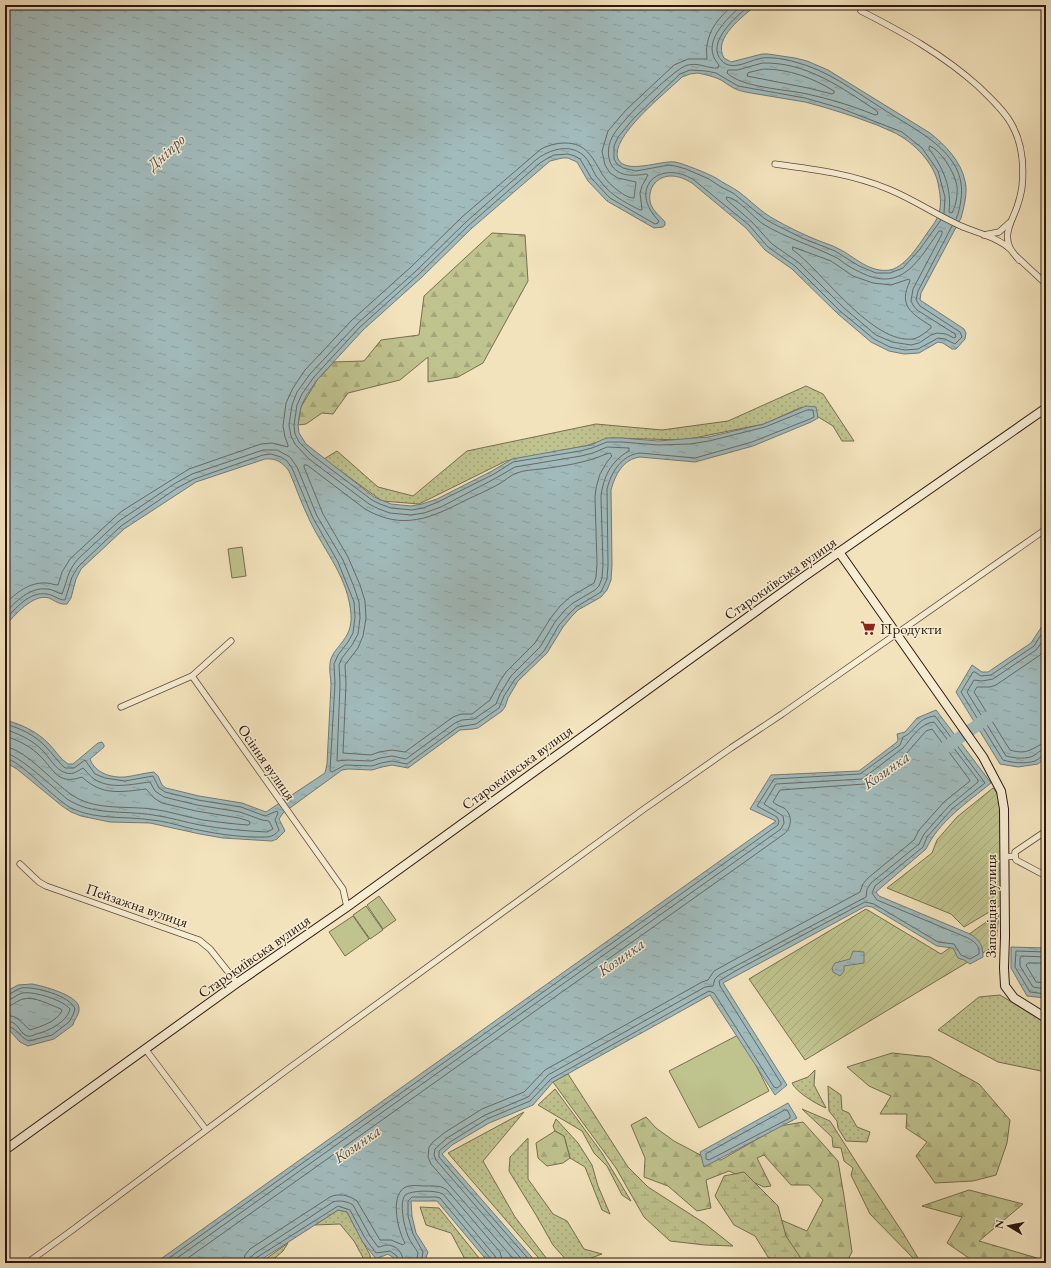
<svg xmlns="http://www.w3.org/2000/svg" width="1051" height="1268" viewBox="0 0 1051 1268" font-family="'EB Garamond',serif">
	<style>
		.grass { fill: url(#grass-dots); stroke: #766e4f }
		.forest { fill: url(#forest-firs); stroke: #766e4f }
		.wetland { fill: url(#wetland-marsh); stroke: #766e4f }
		.garden { fill: url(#garden-furrows); stroke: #766e4f }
		.pitch { fill: #bfc38e; stroke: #766e4f }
		.water { fill: url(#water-ripples); stroke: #727a77; fill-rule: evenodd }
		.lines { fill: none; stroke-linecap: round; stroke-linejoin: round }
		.shore { stroke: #666a66; stroke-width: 1 }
		.river { stroke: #a1bbbc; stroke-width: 12 }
		.street-casing { stroke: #5e4b3b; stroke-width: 7 }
		.secondary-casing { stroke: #2c1810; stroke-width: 10 }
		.street { stroke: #f7edd3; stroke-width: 5.5 }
		.secondary { stroke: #f7edd3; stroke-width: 8 }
		.labels { text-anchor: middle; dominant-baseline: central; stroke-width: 3; stroke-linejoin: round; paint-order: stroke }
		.street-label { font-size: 15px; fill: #2c1810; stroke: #f7edd3 }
		.poi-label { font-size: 15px; fill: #2c1810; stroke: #f7edd3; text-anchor: start }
		.water-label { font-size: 16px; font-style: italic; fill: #55514c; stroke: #f7edd3 }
	</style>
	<defs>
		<pattern id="grass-dots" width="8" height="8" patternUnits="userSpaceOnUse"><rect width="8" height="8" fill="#bfc38e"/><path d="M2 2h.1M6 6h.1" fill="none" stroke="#a4a779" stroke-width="1.8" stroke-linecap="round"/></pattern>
		<pattern id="forest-firs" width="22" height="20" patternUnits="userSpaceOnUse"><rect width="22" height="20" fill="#bfc38e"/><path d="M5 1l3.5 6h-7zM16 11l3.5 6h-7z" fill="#a4a779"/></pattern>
		<pattern id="wetland-marsh" width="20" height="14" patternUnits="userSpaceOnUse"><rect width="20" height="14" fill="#bfc38e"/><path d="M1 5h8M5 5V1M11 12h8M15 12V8" fill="none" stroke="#a4a779"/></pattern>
		<pattern id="garden-furrows" width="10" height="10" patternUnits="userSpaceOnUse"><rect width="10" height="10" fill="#bfc38e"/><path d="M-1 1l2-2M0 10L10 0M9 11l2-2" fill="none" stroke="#a4a779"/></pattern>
		<pattern id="water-ripples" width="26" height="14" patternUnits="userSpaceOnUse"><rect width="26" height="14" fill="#a1bbbc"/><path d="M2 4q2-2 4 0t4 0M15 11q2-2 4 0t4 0" fill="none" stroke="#8ba0a1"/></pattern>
	</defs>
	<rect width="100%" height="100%" fill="#f3e3bc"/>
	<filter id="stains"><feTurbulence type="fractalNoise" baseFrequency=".005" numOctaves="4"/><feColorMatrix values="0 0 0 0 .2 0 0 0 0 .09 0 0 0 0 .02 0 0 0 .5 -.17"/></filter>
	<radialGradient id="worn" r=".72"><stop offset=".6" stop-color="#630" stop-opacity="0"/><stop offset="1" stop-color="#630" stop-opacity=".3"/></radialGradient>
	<g class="grass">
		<path d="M806,386L823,394L854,441H842L833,426L802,407L764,424L684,440L611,438L585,446L506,461L419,504L382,501L324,459L337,451L378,487L413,496L467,451L596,424L662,430L728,421Z"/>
		<path d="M1000,995L1046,1022V1072L998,1062L938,1030L979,997Z"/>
		<path d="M815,1070L814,1085L826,1108C816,1104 796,1092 792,1083L808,1077Z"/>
		<path d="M828,1086L841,1095L842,1110L849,1113L857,1127L870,1132L867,1142L846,1141L838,1128L837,1121L829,1111Z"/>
		<path d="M555,1089L602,1153L631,1201L622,1195L607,1166L594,1153L582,1131L538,1105Z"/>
		<path d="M524,1112L483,1161L515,1217L550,1263H543L448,1153Z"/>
		<path d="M556,1119L578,1143L592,1165L598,1186L610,1214L602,1210L585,1167L570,1158L564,1136L555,1131L553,1126Z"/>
		<path d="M528,1138V1179L553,1214L567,1221L584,1249L602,1254L578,1263H569L553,1245L536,1215L509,1171L510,1157Z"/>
		<path d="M420,1207L439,1208L483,1263H467L451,1233L426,1225Z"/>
		<path d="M338,1210L347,1212L370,1255L371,1263H366L354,1241L340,1224L315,1225Z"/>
		<path d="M288,1243L283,1251L269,1263H260Z"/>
	</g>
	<g class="forest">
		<path d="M492,233L525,235L528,281L483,363L458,377L428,382V357L400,380L348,393L333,414L322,413L306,424L298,425L301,407L317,380L334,362L364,361L381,340L419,335L424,296Z"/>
		<path d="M892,1053L930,1057L979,1084L1010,1120L1007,1143L996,1175L973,1181L935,1183L916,1156L927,1142L906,1128L907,1114H880L891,1096L869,1086L847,1067Z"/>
		<path d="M646,1117L656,1128L674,1141L706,1158L721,1160L780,1126L803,1122L838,1161L844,1196L852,1252L846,1263H804L787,1248L772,1216L807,1231L823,1200L809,1185H791L764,1155L757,1158L771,1186L764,1187L729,1171L706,1180L711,1208L697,1211L668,1186L644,1177L645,1158L631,1125Z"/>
		<path d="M555,1131L564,1136L570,1158L563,1163L547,1166L538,1158L536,1143Z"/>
		<path d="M969,1190L1023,1204L979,1241L1037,1258L1042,1263H976L947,1243L962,1217L922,1206Z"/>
	</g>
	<g class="wetland">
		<path d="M568,1074L628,1167L648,1187L704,1223L733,1246L705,1245L670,1241L644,1217L616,1168L553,1082Z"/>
		<path d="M802,1109L830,1121L860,1168L903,1233L921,1263H918L870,1214L851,1175L853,1168L844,1161L841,1148L833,1147L832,1137Z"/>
		<path d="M744,1172L778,1206L786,1236L804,1263H781L768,1257L755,1236L734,1225L715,1196L724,1176Z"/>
	</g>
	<g class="garden">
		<path d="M993,788L999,796L1002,863L1001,905L964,927L951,914L887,888L932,853L937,840L957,817Z"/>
		<path d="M866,909L941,954L999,913L996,945L805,1060L749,979Z"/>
	</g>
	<g class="pitch">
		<path d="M242,547L246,576L232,578L228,549Z"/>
		<path d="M379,896L396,920L383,929L367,905Z"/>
		<path d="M366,906L383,930L370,939L353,915Z"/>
		<path d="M353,916L369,939L345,956L329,932Z"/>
		<path d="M740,1034L769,1091L699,1128L669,1071Z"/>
	</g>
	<g class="water">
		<path d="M5,5H756C744,16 712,38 724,58L731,62L762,54H768L795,58L807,61L828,70L930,133C945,145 961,161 965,181C968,192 964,207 961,218L921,293L920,300L964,329L966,333L965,339L956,349H952L943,343L938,342L919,353L904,354L889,351L871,342L838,314L792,269L765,250L746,228L692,183C685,179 679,176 671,176C656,176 646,190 651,205C654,212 660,216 665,222V225L663,227L654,228L607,201L588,181L577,162L568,158H562L550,161L472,228L422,277L363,330L317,380L306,396L301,407L299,417L298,425L299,433L306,444L374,497L391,504L411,506L422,504L437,499L492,471L512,459L579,447L591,445L606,438H622L658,441L708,437L764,424L806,406L816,407L818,418L811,422L753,446L695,462L640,457C623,459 615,475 611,490L612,565L611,580L607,590L601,597L578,610L572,616L563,627L547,653L518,681L508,698L505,707L502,711L478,728L473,729L460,730L408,768L392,765L382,767L372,770L348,769L342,770L283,813L279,819L285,831L277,839L272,841L223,838L200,834L150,823L110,822L81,816L71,812L62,806L17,769L5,762V720C21,724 38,732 49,744C55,750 60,759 68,764H73L98,743L102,742L104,745V747L90,759C95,773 111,778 125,777C134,776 144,773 154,772L158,776L162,785L166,788L199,796L242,803L266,812L325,773L327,764C328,738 330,711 331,685C331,678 329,671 330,664C331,647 353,641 351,615C349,579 325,552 310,521C302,505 296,487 289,471C282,462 276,458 265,459L196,482L124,529L81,569L76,579L71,598L67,604C60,605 55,601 49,598C33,593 14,616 5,626ZM698,73C706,75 713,76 721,80C726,83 732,88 738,90C744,92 751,93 757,94C773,97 789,99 805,102C829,108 853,116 877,125C885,129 895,132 902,137C918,147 934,165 938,183C941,199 943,211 933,225C922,239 908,266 890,270C869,273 855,257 839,249C832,245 824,243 817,240C802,234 788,227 774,219C761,212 751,201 739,192C732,187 723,183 716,178C709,174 682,163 675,162C661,160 626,175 618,159C609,137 668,91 682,77L690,74Z"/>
		<path d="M1046,620V757L1038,764L1018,767L1000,764L956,692L972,665L982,672H988L1031,643Z"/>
		<path d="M936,710L991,783C968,802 939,821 926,849L876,892L879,896L970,934C980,940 983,945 983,957L970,964L964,960L958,958L953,948L937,946L872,907L866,906L723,983L787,1085L775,1095L710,995L553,1082L533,1105L489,1123L452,1145L442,1154L537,1263H489L437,1201H411L412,1216L416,1233L428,1252L424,1263H394V1258L388,1254L376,1259L362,1241L347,1212L338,1210L256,1263H155L776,821L750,809L771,775L859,771L897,742L898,740L897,734L905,732L917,718Z"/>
		<path d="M1011,947L1046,948V998L1027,996L1011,968Z"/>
		<path d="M853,951L864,952V963L844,966V971L840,976L833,972L832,968L835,963L850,959Z"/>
		<path d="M32,984C43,986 77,995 79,1007C80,1015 74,1019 73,1025L54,1039L28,1046L20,1042L9,1030L5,1033V992L18,985Z"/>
		<path d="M788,1103L797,1118L704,1167L700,1152Z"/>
	</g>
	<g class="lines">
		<g class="shore">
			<path d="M750,5C738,15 704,43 722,61C732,72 750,60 762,58C772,57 785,59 795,62C827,70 853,90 880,107C912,129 968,151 961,199C960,206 959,213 956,219"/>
			<path d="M763,63C807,62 842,88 877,111L878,114L875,115C853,106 830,99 807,94C785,89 743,88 727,73L728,70H737Z"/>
			<path d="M764,69C789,69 813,78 834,91V93L832,94L808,88L747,76L748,73Z"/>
			<path d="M930,146C942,152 952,169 956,182C959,190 956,206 952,213L949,212C952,188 943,167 929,149Z"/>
			<path d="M727,197C738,198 753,217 763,224C786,238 811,245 835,257C840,259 843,263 847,265C853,269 858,271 864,274C903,292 920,258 939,231H942V234L913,289L911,301L913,305L917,310L955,334L956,337L954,338L946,334L937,333L931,335L919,343L911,345L892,342L876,335L844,308L798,262L772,244L752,222L727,200Z"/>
			<path d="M941,220L920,249L903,268L890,273H876L859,266L835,251L802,238L774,224L765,219L733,193L721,187L709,179L686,169L675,166L669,165L636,171L623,168L617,164L614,159V146L618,137L634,118L680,74L690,70L706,71L716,73L738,86L805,98L840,108L902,132L922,148L938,171L945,197L944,213"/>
			<path d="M793,247L831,261L853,276L873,283L891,285L909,279L910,281C898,306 911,313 931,326V328C926,332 919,338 913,339C872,344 823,272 793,250Z"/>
			<path d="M606,454L610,453L612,456L607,462L600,474L596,488L595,497L597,564L596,577L594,583L570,597L560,606L550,619L535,643L506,672L500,681L490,700L472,714H461L453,717L405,752L392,750L379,752L371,755L343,753L346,684L345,665L358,648L363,636L366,618L365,601L360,585L348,557L323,514L304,467V465H307L365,509C403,531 431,518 466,500C477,495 488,490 499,484C505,481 510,475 517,473C524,470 533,470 541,469C563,466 586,463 606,454Z"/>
			<path d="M5,604C16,593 29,582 46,583C50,583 54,585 58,585L62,572L70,559L114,518L122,511L189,469L261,444L272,443L288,447V445L285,437L283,426L286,403L293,388L305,370L352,320L412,266L462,217L541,149C549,145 557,143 565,143C586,143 592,157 601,172C605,180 613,187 620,192C624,195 629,198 634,198L636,182L618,178L610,173L605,165L602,151L608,131L626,110L674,65L688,59H707C707,55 706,50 707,46C709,28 720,17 733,5"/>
			<path d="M5,613C16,601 30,587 47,589C53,589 57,593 62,594C68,579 67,571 79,558L119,521L174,484L192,474L263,450H277L290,457L297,467L317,516L343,560L354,587L359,602L360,618L358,634L352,645L342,658L339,665L340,684L337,761L347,760L371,761L380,758L392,756L406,759L455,723L462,720L474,719L496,704L500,694L511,676L540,647L555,622L565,610L573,603L595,590L599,586L602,578L603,565L601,497C603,477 611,461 629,451V448L607,447L593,453L581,456L515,467L496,478L441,507L424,513L411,515L390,513L379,509L369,504L309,459L295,444L291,436L289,425L292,405L297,392L310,374L357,324L416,271L466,222L537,159C549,150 569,143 583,155C589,160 592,169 596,176C599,180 603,184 606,188C616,198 628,204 640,210H642L640,193L642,186L648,175L646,174C634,176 620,177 612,166C606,156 608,143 614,134C623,119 670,73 685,66C697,61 708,69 718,68L719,65C699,43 727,19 742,5"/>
			<path d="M5,620C15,609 29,591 47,594C54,595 58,600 65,600L72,577L78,567L83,562L121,526L177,488L194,479L263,455L271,454L281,457L287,461L292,468L313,518L338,562L354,602L355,617L353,633L348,642L338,655L334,664L335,683L330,771L332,772L345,765L372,766L381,763L392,761L407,764L458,727L476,724L499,708L504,696L515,679L544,651L559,625L569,614L576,607L601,592L607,579L608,565L607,489C611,473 621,455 640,453L695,458L752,442L810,419L814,417L813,410H807L765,427L709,441L690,444L658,445L622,442H607L592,448L580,451L513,462L494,474L438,502L423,508L412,510L391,508L380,504L372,500L312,455L299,442L295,434L294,425L297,405L302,394L314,377L360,327L419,274L469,225L540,163L548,158L554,155L568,154L575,156L580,159L592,179L610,198L655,224L658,223L659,221C627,189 659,158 694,180L749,225L768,247L795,266L840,311L874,339L890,347L905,350L918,349L938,338L945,339L955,344L962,337L960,332L920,306L916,300L918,291L952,226"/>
			<path d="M1046,627L1034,646L991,675L981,676L975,672H973L961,692L1003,760C1013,763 1025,764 1035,761C1040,759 1041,755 1046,754"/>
			<path d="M1046,637L1036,650L993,679L982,681L974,680L967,692L1006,756C1014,758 1027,760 1035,755C1039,752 1040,750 1046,749"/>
			<path d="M1046,648L1040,655L996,685L990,687H977L974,692L1010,750C1016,752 1024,753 1030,750C1036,748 1039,744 1046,743"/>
			<path d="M5,724C20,728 35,735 46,747C53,754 58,762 65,768H74L85,760L95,774L105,778L125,781L153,776L159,788L165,792L198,800L241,807L265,816L277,811L278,813L275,820L279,830C276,834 272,837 266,837C241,838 210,833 185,827C174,824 163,821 152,820C125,816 98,820 73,809C54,800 21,760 5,758"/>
			<path d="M5,729C18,734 31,739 41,749C49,756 55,770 66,773C74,775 77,771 83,768C87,772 90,776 94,779C111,790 132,784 150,782L155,791L164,797L197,805L240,812L262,820L269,821L273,829L267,832C245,831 222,829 200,825C184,822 169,817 153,815C123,810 93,816 67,799C55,789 18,754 5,753"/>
			<path d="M5,736C17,740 28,745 37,753C54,768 56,786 82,777C102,796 121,792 146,789L154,798L162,803L196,811L239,818L249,821L250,824L248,825C233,824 218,822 203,820C186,817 169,811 152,809C127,806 99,810 77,798C56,787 26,748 5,747"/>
			<path d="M1046,952L1016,951L1015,967L1030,992L1046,994"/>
			<path d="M1046,957L1021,956L1020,958V966L1033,987L1046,989"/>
			<path d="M1046,963H1028L1026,965L1036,982L1046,983"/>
			<path d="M5,995C11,995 16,989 22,988C34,986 71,996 75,1009L73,1015L69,1022L52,1035L29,1041C20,1038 14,1023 5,1028"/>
			<path d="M5,1001C12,1000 16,995 22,993C34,991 63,1000 70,1009C67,1022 49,1031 36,1034C34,1035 30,1037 27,1036C18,1032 18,1019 5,1022"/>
			<path d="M5,1007C13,1006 16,1001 23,999C35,996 50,1005 61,1009L62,1011C56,1022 42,1026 30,1030C21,1023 18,1014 5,1016"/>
			<path d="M785,1110H787L790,1115V1118L709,1160L706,1159V1154Z"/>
			<path d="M162,1263L778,825L779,821L777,817L757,806L774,779L860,774L900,745L903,737C916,732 916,718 935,716L985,783L952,809L927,837L923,847L875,886L872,893L877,900L968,938C975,942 980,946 979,954L970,959L961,955L954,944L938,942L874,904L865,902L737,970L719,981L720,986L781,1083V1085L777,1088L774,1087L714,993L709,991L551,1079L530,1101L487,1119L450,1142L439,1151V1157L532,1263"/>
			<path d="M170,1263L781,829L784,823L783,816L764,804L776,784L862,779L903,748C911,739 920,723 934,722L978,780V782L949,806L924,834L919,844L871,883L867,889L866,897L719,975L715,979L713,986L705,987L548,1075L528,1097L485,1115L447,1138L435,1149L434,1155L436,1160L525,1263"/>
			<path d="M181,1263L784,834C792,827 793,815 784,808C780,806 776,805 773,802L780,790L865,784L906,754L926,731L932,729L969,779L970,781L944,802L919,830L914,840L868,878L863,884L860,892L732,961L714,971L708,980L702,982L545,1070L524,1092L482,1109L444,1133L433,1142L429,1147L428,1157L431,1164L517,1263"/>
			<path d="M243,1263L245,1255L250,1249L330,1197C338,1193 349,1195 357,1201L380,1240H391L403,1245L405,1243C398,1231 390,1197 404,1188C410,1184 419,1186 425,1186C434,1186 442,1185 448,1191L500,1252L503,1263"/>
			<path d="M249,1263L250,1258L254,1254L333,1202C339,1200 347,1201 353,1205L370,1236L378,1247C381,1247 384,1245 387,1245C397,1245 404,1254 403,1263"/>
			<path d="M254,1263L256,1258L338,1206L350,1210L365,1238L376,1253L390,1251L397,1256L398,1263"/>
			<path d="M416,1263L418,1253C415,1247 410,1242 408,1236C404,1226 399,1203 405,1195C412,1190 436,1190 443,1194L495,1256L497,1263"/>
			<path d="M421,1263L423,1252L413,1234L408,1216V1201L412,1197H436L440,1198L491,1259L492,1263"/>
		</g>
		<path class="river" d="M945,748L989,717"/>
		<g class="street-casing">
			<g id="street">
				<path d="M861,11C904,33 942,54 978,86C990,98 1004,110 1012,125C1022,143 1024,167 1022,187C1021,194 1019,201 1017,207C1012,221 1003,234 1010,248C1012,252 1016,256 1019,260"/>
				<path d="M775,164C813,169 852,174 888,189C913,199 936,215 961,226C977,233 997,237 1010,249"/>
				<path d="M984,235L999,232L1009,223"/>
				<path d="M1017,257L1046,284"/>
				<path d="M231,641L192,676L343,889L347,907"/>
				<path d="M121,707L192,676"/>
				<path d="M1015,856L1016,860L1046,876"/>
				<path d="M1004,857L1015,856V852L1046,831"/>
				<path d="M20,864L39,882L46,886L199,940L210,949L237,983"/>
				<path d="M146,1050L204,1127"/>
				<path d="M27,1263L71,1231L288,1069L644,809L731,748L782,714L1046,529"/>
			</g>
		</g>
		<g class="secondary-casing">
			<g id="secondary">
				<path d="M839,552L983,757L1001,791L1004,809L1005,936L1004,968L1005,986L1014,998L1046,1018"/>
				<path d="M5,1150L237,983L347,907L802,578L1046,408"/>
			</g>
		</g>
		<use href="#street" class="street"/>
		<use href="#secondary" class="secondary"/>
	</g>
	<defs>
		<g id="supermarket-bare" transform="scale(1.2)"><path d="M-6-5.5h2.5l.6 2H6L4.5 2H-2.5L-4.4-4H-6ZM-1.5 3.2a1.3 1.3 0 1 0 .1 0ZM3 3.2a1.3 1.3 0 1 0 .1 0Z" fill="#8f2418" stroke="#f7edd3" stroke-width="2.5" paint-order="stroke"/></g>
	</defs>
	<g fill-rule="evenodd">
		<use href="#supermarket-bare" x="868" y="628"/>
	</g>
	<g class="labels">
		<g class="street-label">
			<text transform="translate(780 578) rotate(-35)">Старокиївська вулиця</text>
			<text transform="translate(267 762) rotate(55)">Осіння вулиця</text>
			<text transform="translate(517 767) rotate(-36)">Старокиївська вулиця</text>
			<text transform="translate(137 905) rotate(19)">Пейзажна вулиця</text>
			<text transform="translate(990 906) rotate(-90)">Заповідна вулиця</text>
			<text transform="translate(254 956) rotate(-35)">Старокиївська вулиця</text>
		</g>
		<g class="poi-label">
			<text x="880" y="628">Продукти</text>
		</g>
		<g class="water-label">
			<text transform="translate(166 152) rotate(-43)">Дніпро</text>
			<text transform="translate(886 770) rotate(-35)">Козинка</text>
			<text transform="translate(621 957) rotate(-35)">Козинка</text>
			<text transform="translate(357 1144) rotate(-35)">Козинка</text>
		</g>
	</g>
	<rect width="1051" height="1268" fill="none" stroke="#f3e3bc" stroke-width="20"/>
	<rect x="6" y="6" width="1039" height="1256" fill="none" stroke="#2c1810" stroke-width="2"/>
	<rect x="10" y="10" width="1031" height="1248" fill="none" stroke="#2c1810"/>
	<g transform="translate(1009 1226) rotate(280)" stroke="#f7edd3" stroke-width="3" paint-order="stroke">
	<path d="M0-3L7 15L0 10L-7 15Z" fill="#2c1810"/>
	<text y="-6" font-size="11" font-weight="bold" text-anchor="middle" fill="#2c1810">N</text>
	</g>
	<rect width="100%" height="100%" filter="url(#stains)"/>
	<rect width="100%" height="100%" fill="url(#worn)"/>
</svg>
